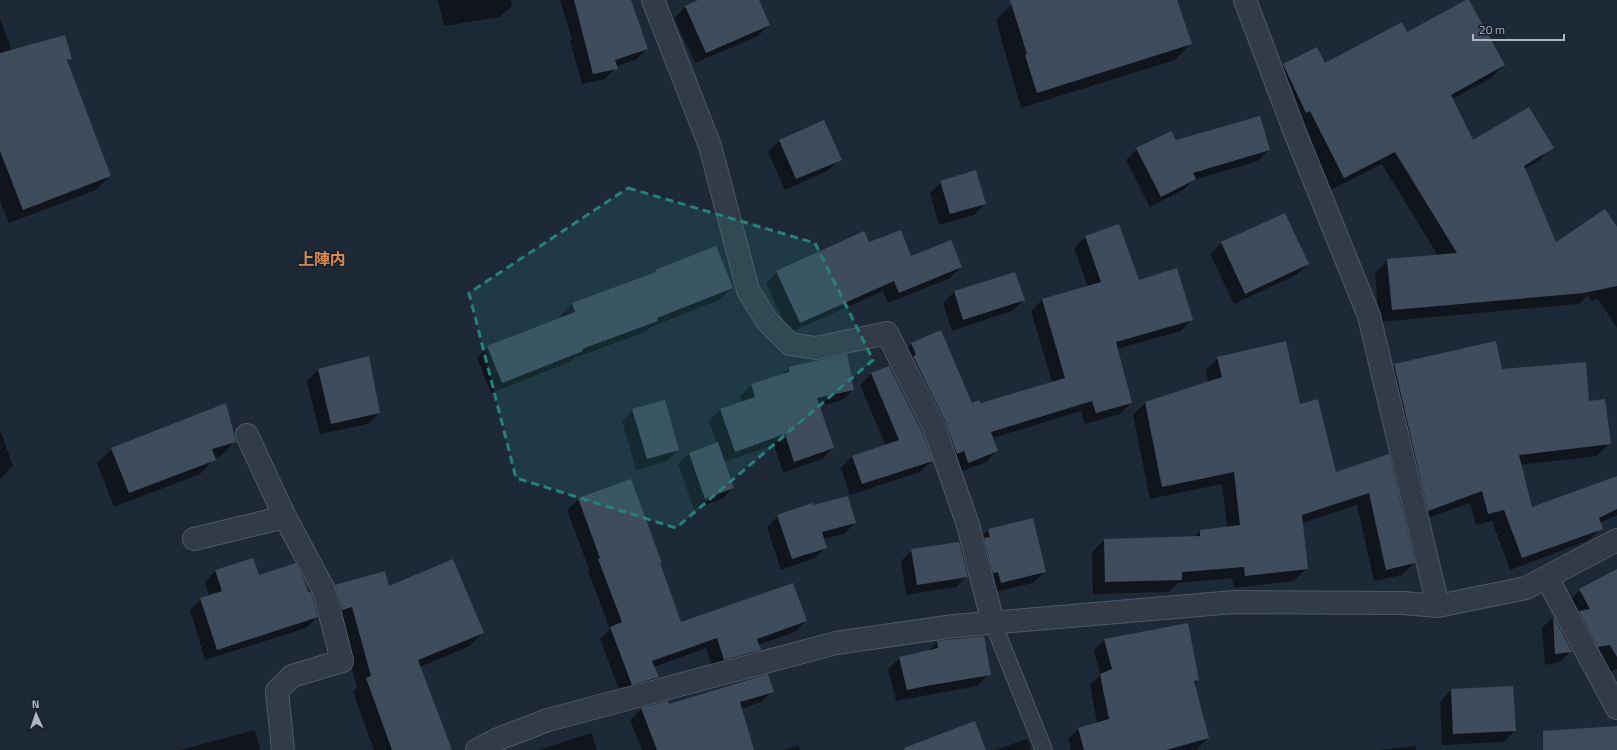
<svg xmlns="http://www.w3.org/2000/svg" width="1617" height="750" viewBox="0 0 1617 750" font-family="'Titillium Web','Noto Sans JP',sans-serif">
	<style>
		.shadow { fill: #0007 }
		.building { fill: #3f4c5c }
		.lines { fill: none; stroke-linecap: round; stroke-linejoin: round }
		.service-casing { stroke: #4f5966; stroke-width: 18 }
		.minor-casing { stroke: #4f5966; stroke-width: 24 }
		.service { stroke: #323b48; stroke-width: 16 }
		.minor { stroke: #323b48; stroke-width: 22 }
		.marked { fill: #27807b; fill-opacity: 0.2; stroke: #27807b; stroke-width: 3; stroke-dasharray: 8 5; stroke-linejoin: round }
		.labels { text-anchor: middle; dominant-baseline: central; stroke-width: 3; stroke-linejoin: round; paint-order: stroke }
		.neighbourhood-label { font-size: 16px; font-weight: bold; fill: #d88a54; stroke: #18202c }
	</style>
	<rect width="100%" height="100%" fill="#1e2937"/>
	<g class="shadow">
		<path d="M438,0H511L512,6L500,17L444,26Z"/>
		<path d="M560,0H624L647,49L636,60L616,66V68L605,79L582,84L570,41L572,39Z"/>
		<path d="M700,0H758L769,25L758,36L695,63L674,18L685,7Z"/>
		<path d="M1024,0H1176L1191,44L1175,60L1021,108L996,20L1012,4Z"/>
		<path d="M0,18L12,51L70,59L67,62L110,176L96,190L9,223L0,201Z"/>
		<path d="M1406,33L1504,65L1491,78L1452,99L1473,142L1552,147L1540,160L1524,169L1555,243L1617,229V328L1598,299L1591,301L1588,295L1579,304L1379,322L1375,273L1388,260L1438,256L1382,164L1331,190L1296,122L1271,78L1283,65L1316,48L1324,64Z"/>
		<path d="M824,122L840,159L829,170L785,190L768,152L779,141Z"/>
		<path d="M1175,142L1269,150L1258,161L1194,180L1183,190L1150,207L1126,160L1137,149Z"/>
		<path d="M941,182L985,204L974,215L939,225L930,193Z"/>
		<path d="M1284,214L1308,264L1296,275L1234,304L1210,254L1221,243Z"/>
		<path d="M1085,237L1139,281L1192,319L1181,331L1117,349L1131,403L1120,414L1085,424L1081,411L993,438L997,451L986,462L957,473L900,355L911,344L941,332L972,404L980,405L1052,382L1031,311L1042,300L1088,287L1074,248Z"/>
		<path d="M869,243L911,257L961,267L950,278L888,303L883,291L789,333L766,283L777,272Z"/>
		<path d="M656,271L732,288L721,299L651,327L645,332L574,358L570,362L491,393L477,358L488,347L562,318L561,315L572,304L653,275Z"/>
		<path d="M1015,273L1024,300L1012,311L952,331L943,303L954,292Z"/>
		<path d="M368,358L379,413L368,424L320,434L307,381L318,370Z"/>
		<path d="M1218,358L1300,405L1335,473L1388,456L1414,563L1402,575L1374,581L1357,505L1302,523L1307,568L1294,581L1234,588L1232,578L1178,583L1169,592L1093,594L1092,552L1104,540L1194,537L1200,531L1227,528L1222,484L1150,499L1133,415L1145,403L1208,382L1206,370Z"/>
		<path d="M1395,365L1502,370L1588,402L1609,444L1597,456L1520,465L1531,509L1617,477V515L1599,523L1601,528L1589,540L1510,570L1492,521L1476,525L1470,503L1416,522L1383,377Z"/>
		<path d="M889,367L932,461L920,472L850,495L841,468L852,456L886,446L860,385L871,374Z"/>
		<path d="M789,368L853,390L841,401L818,406L833,448L822,459L783,473L774,445L724,462L733,488L722,499L694,509L678,464L689,453L717,444L709,421L720,410L742,402L740,396L751,385L782,375Z"/>
		<path d="M633,410L678,450L667,461L636,470L622,421Z"/>
		<path d="M0,430L13,466L0,479Z"/>
		<path d="M235,441L221,456L214,458V459L200,474L114,507L97,463L112,449Z"/>
		<path d="M579,499L659,564L681,623L806,621L795,632L758,645L759,650L748,661L713,670L706,648L654,667L658,677L647,688L621,695L600,639L610,629L588,571L589,569L567,510Z"/>
		<path d="M812,506L855,523L844,534L823,539L826,547L815,558L781,570L767,527L778,516Z"/>
		<path d="M1032,519L1045,572L1033,583L990,593L977,541L988,530Z"/>
		<path d="M912,550L967,576L956,587L906,595L901,561Z"/>
		<path d="M216,570L258,576L317,617L306,628L205,660L190,610L201,599L209,596L205,582Z"/>
		<path d="M1617,570V669L1607,673L1569,601L1580,590Z"/>
		<path d="M336,586L388,587L483,632L470,646L420,667L451,750H374L353,692L357,687L338,619L322,599Z"/>
		<path d="M1553,617L1571,651L1560,662L1545,665L1542,628Z"/>
		<path d="M983,637L988,675L977,686L896,701L888,669L900,658L928,651L937,642Z"/>
		<path d="M1104,640L1198,680L1194,684L1208,738L1197,749L1193,750H1071L1068,739L1079,729L1097,723L1090,685L1100,675L1094,650Z"/>
		<path d="M1451,690L1515,731L1504,742L1442,745L1440,702Z"/>
		<path d="M773,691L761,702L741,709L704,750H642L630,720L641,709L668,702L669,705Z"/>
		<path d="M255,730L260,750H179Z"/>
		<path d="M591,733L597,750H539Z"/>
		<path d="M1027,739L1031,750H995Z"/>
		<path d="M798,745L800,750H784Z"/>
		<path d="M1416,746V750H1377Z"/>
	</g>
	<g class="building">
		<path d="M574,0H631L648,49L615,60L618,69L593,74Z"/>
		<path d="M698,0H759L770,25L706,53L685,6Z"/>
		<path d="M1010,0H1177L1192,44L1037,93L1025,55L1027,54Z"/>
		<path d="M1466,0H1469L1505,65L1451,95L1473,140L1529,107L1554,148L1524,166L1556,242L1605,209L1617,227V286L1584,293L1392,310L1387,259L1457,253L1395,152L1344,178L1310,111L1306,113L1283,64L1317,47L1325,63L1402,22L1407,32Z"/>
		<path d="M65,35L72,59L67,60L111,176L23,210L0,151V53Z"/>
		<path d="M1260,116L1270,150L1193,173L1196,179L1161,197L1136,148L1171,131L1176,140Z"/>
		<path d="M824,120L842,160L796,179L779,140Z"/>
		<path d="M976,170L986,204L950,214L940,181Z"/>
		<path d="M1285,213L1309,264L1245,294L1221,242Z"/>
		<path d="M1119,224L1139,280L1177,268L1193,320L1116,342L1132,403L1096,413L1092,401L991,432L998,451L968,463L964,451L957,454L945,421L913,356L916,355L911,343L941,330L972,403L979,400L981,403L1065,378L1042,299L1101,282L1085,236Z"/>
		<path d="M901,230L911,256L951,240L962,267L899,293L894,281L800,323L776,271L864,231L869,242Z"/>
		<path d="M716,246L733,288L657,318L658,321L582,349L583,351L502,383L487,346L575,312L572,303L656,272L655,270Z"/>
		<path d="M1015,272L1025,300L963,320L954,291Z"/>
		<path d="M1286,341L1300,404L1318,399L1336,472L1389,454L1415,563L1386,570L1369,493L1302,515L1308,569L1245,576L1244,567L1182,572V580L1105,582L1104,539L1200,536V530L1240,525L1234,472L1162,487L1145,402L1222,377L1217,357Z"/>
		<path d="M1496,341L1502,369L1586,362L1589,401L1605,399L1611,444L1519,455L1532,507L1617,476V509L1599,518L1603,529L1522,558L1504,510L1488,514L1482,491L1428,511L1394,364Z"/>
		<path d="M847,354L854,390L817,398L834,448L794,462L785,434L735,452L720,409L755,397L751,384L789,372V367Z"/>
		<path d="M369,356L380,413L331,424L318,369Z"/>
		<path d="M889,366L922,432L933,461L862,484L852,456L899,440L871,373Z"/>
		<path d="M665,400L679,450L647,459L632,409Z"/>
		<path d="M226,403L236,442L212,449L216,460L129,493L111,448Z"/>
		<path d="M718,442L734,488L705,499L689,453Z"/>
		<path d="M631,479L662,563H660L681,622L793,583L807,621L757,639L761,650L724,660L717,638L652,661L659,677L632,685L610,627L622,622L598,559L600,558L578,498Z"/>
		<path d="M848,496L856,523L822,532L827,548L792,559L777,515L812,503L813,505Z"/>
		<path d="M1033,518L1046,572L1001,583L998,572L993,573L984,538L990,537L988,529Z"/>
		<path d="M959,542L968,577L917,585L911,549Z"/>
		<path d="M253,558L259,575L296,563L304,580L308,592H311L312,595L318,617L217,650L200,598L222,591L215,570Z"/>
		<path d="M453,559L484,633L418,660L452,750H392L366,678L371,676L352,607L342,610L335,585L385,571L389,586Z"/>
		<path d="M1617,569V657L1610,645L1598,647L1579,611L1590,609L1579,589Z"/>
		<path d="M1553,616L1572,652L1555,654Z"/>
		<path d="M1188,623L1199,680L1194,681L1209,738L1166,750H1084L1078,728L1109,719L1100,674L1112,669L1104,639Z"/>
		<path d="M984,636L991,675L926,686L907,690L899,657L938,648L937,641Z"/>
		<path d="M768,674L774,692L740,702L754,750H657L641,708L668,701L669,704Z"/>
		<path d="M1513,686L1516,731L1453,734L1451,689Z"/>
		<path d="M975,721L986,750H905L904,748Z"/>
		<path d="M1617,726V750H1543V731Z"/>
	</g>
	<g class="lines">
		<g class="service-casing">
			<path id="service" d="M993,623L1044,750"/>
		</g>
		<g class="minor-casing">
			<g id="minor">
				<path d="M653,0L710,146L748,290L767,321L790,344L816,348L887,333L934,427L968,525L993,623"/>
				<path d="M1245,0L1294,130L1369,316L1438,606"/>
				<path d="M247,435L285,517"/>
				<path d="M194,539L285,517L324,590L342,661L292,676L277,691L283,750"/>
				<path d="M1547,578L1617,708"/>
				<path d="M477,750L496,740L548,720L836,643L954,626L1234,602L1403,603L1438,606L1526,588L1617,540"/>
			</g>
		</g>
		<use href="#service" class="service"/>
		<use href="#minor" class="minor"/>
	</g>
	<path class="marked" d="M628,188L815,243L873,360L676,528L516,478L469,293Z"/>
	<g class="labels">
		<g class="neighbourhood-label">
			<text x="322" y="259">上陣内</text>
		</g>
	</g>
	<g transform="translate(36 714) rotate(357)" stroke="#18202c" stroke-width="3" paint-order="stroke">
	<path d="M0-3L7 15L0 10L-7 15Z" fill="#acb6c5"/>
	<text y="-6" font-size="11" font-weight="bold" text-anchor="middle" fill="#acb6c5">N</text>
	</g>
	<path d="M1473 34v6h91v-6" fill="none" stroke="#acb6c5" stroke-width="2"/>
	<text x="1479" y="34" font-size="12" fill="#acb6c5" stroke="#18202c" stroke-width="3" paint-order="stroke">20 m</text>
</svg>
